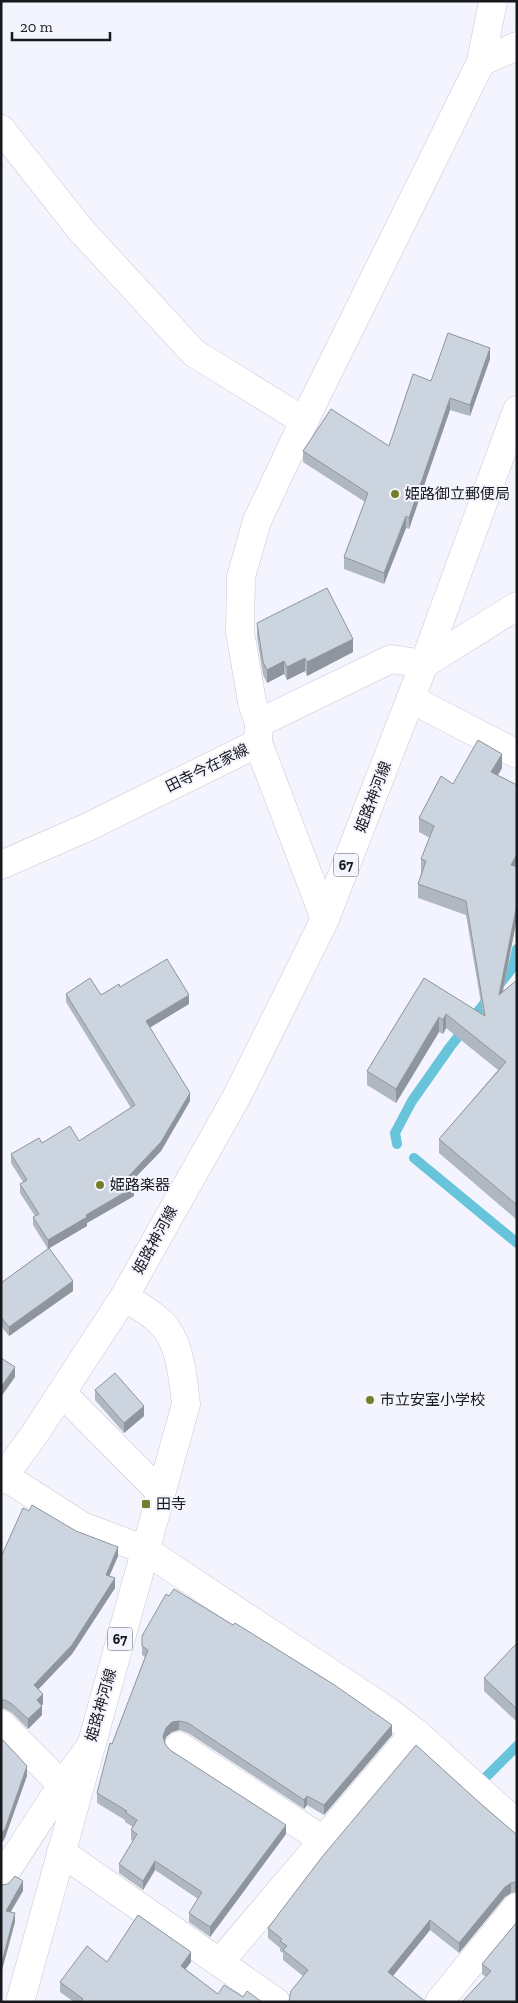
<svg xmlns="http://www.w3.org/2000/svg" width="518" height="2003" viewBox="0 0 518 2003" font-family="'Zilla Slab','Noto Sans JP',serif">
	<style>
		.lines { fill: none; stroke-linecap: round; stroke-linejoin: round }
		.stream { stroke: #68c4db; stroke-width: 10 }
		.street-casing { stroke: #c8c8d4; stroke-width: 29 }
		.secondary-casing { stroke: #c8c8d4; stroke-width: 29 }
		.primary-casing { stroke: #c8c8d4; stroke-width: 29 }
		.street { stroke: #fff; stroke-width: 28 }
		.secondary { stroke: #fff; stroke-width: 28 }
		.primary { stroke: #fff; stroke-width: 28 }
		.wall { fill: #afb7c0 }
		.shaded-wall { fill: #8f959c }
		.building { fill: #ccd5df; stroke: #8f959c }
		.poi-dot { fill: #757d28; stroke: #f3f4fe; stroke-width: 2 }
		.labels { text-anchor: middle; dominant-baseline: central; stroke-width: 4; stroke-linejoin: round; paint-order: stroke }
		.shield { fill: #f3f4fe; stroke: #5a5b60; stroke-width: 1 }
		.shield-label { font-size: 14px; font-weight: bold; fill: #18191d }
		.poi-label { font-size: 15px; fill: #18191d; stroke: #f3f4fe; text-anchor: start }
		.street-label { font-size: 15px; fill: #18191d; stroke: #f3f4fe }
	</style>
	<rect width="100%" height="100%" fill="#f3f4fe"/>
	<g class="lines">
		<g class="stream">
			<path d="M397,1144L395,1133L412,1101L450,1047L513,967L517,949"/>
			<path d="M414,1158L517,1243"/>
			<path d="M477,1786L517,1746"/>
		</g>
		<g class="street-casing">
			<g id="street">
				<path d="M481,62L517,46"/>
				<path d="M1,129L80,229L194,353L304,421"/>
				<path d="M424,664L517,606"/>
				<path d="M411,699L517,754"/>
				<path d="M259,723L252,702L240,632L241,577L257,521L304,421L481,62L493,1"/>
				<path d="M258,743L325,919"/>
				<path d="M62,1393L161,1493"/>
				<path d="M1,1474L82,1526L145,1550L389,1712L415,1732L517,1824"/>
				<path d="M1,1724L62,1785"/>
				<path d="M179,1746L323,1840"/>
				<path d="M61,1852L276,2002"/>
				<path d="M1,1879L62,1785L90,1747"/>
				<path d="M220,1962L415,1732"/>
				<path d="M439,2002L517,1907"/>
			</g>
		</g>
		<g class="secondary-casing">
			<g id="secondary">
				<path d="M1,865L88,827L258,743L259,723L391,659L424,664"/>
				<path d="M1,1480L34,1435L124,1297"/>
			</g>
		</g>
		<g class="primary-casing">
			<path id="primary" d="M20,2002L186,1404C183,1378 180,1338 159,1321C149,1311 135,1304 124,1297L236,1098L325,919L424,664L517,410"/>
		</g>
		<use href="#street" class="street"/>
		<use href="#secondary" class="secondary"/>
		<use href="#primary" class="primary"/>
	</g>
	<g class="wall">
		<path d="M490,359L470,416L450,410L409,529L406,528L384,584L344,569V557L365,502L303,462V451L389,446L431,381Z"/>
		<path d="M257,623L353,652L307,676L305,671L287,680L284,674L267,683L263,675L257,637Z"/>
		<path d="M502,768L498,775L517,785V918L503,992L517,980V1220L439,1153V1139L498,1070L446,1028L443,1034L439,1032L396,1103L367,1085V1071L424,978L483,1015L466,915L418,898V884L421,874V859L430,838L419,832V818L453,784Z"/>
		<path d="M120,987L189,1004L150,1027L190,1101L161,1151L131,1182L134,1196L87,1223V1226L49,1248L73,1291L9,1336L1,1326V1283L48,1249L33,1225V1217L35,1216L20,1193V1184L23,1182L11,1163V1154L42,1143L79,1141L131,1108L66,1002V994L101,995Z"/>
		<path d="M95,1390L144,1416L124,1433L95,1400Z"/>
		<path d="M118,1556L109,1576L115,1588L72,1654L38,1689L43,1704L42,1705V1715L28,1729L12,1713L5,1709H1V1557Z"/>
		<path d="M142,1636L392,1735L324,1815L307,1805L304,1809L188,1733L179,1730L172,1732L166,1737L165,1742V1744L170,1750L286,1834L210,1937L189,1922V1913L198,1899L155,1870L143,1890L119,1873V1864L133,1841L131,1840V1830L133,1827L125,1822V1820L97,1803V1793L145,1657L142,1655Z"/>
		<path d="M517,1643V1722L484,1691V1678Z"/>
		<path d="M481,1804L517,1835V1892L511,1893L505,1897L459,1953L430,1930L393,1976L289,2001L303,1976L283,1960V1953L280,1951V1948L268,1938V1928Z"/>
		<path d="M517,1922V2002L482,1974V1964Z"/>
		<path d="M107,1962H191L185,1969L218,1994L243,1997L262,2002H74L60,1992V1982Z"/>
	</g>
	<g class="shaded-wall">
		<path d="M490,348V359L470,416V405Z"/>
		<path d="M450,398V410L409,529V518Z"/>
		<path d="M406,516V528L384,584V573Z"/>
		<path d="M353,639V652L307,676V662Z"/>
		<path d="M305,658V671L287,680V667Z"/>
		<path d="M284,661V674L267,683V670Z"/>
		<path d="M502,754V768L491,786V772Z"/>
		<path d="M517,854V868L511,865Z"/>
		<path d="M517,904V918L499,1009V995Z"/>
		<path d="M189,995V1004L146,1030V1021Z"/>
		<path d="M446,1014V1028L443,1034V1020Z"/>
		<path d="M439,1017V1032L396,1103V1089Z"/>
		<path d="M190,1093V1101L161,1151L128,1185V1177Z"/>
		<path d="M134,1187V1196L87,1223V1226L48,1249V1240L86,1215Z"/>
		<path d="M73,1281V1291L9,1336V1327Z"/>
		<path d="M15,1367V1377L1,1397V1387Z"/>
		<path d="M144,1406V1416L124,1433V1423Z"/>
		<path d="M118,1547V1556L106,1584V1575Z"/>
		<path d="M115,1578V1588L72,1654L34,1694V1685Z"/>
		<path d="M43,1694V1704L37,1709V1700Z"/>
		<path d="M42,1706V1715L28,1729V1719Z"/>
		<path d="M179,1721V1730L172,1732L166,1737L163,1746V1736L166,1728L172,1722Z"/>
		<path d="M392,1725V1735L324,1815V1805Z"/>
		<path d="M27,1766V1776L5,1838L1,1844V1834Z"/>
		<path d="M307,1796V1805L304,1809V1800Z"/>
		<path d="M286,1825V1834L210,1937V1927Z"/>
		<path d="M155,1861V1870L143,1890V1881Z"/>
		<path d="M23,1881V1891L6,1920V1911Z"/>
		<path d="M511,1883V1893L505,1897L459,1953V1943L505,1887Z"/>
		<path d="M15,1913V1922L1,1974V1965Z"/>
		<path d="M430,1920V1930L388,1982V1972Z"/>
		<path d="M191,1952V1962L181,1975V1966Z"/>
	</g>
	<g class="building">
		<path d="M448,333L490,348L470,405L450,398L409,518L406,516L384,573L344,557L368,493L303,451L331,409L389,446L413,374L431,381Z"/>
		<path d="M327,588L353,639L307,662L305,658L287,667L284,661L267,670L263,662L257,623Z"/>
		<path d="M478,740L502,754L491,772L517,785V854L511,865L517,867V904L499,995L517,980V1205L439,1139L506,1062L446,1014L443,1020L439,1017L396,1089L367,1071L424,978L485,1016L466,901L418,884L426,861L421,859L434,826L419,818L441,776L453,784Z"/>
		<path d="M167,959L189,995L146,1021L190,1093L161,1142L128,1177L134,1187L86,1215L87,1217L48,1240L33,1217L39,1214L20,1184L27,1180L11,1154L39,1138L42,1143L70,1126L79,1141L135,1105L66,994L90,978L101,995L119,984L120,987Z"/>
		<path d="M49,1248L73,1281L9,1327L1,1317V1283Z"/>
		<path d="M1,1358L15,1367L1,1387Z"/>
		<path d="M115,1373L144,1406L124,1423L95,1390Z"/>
		<path d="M32,1505L76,1531L118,1547L106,1575L115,1578L72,1645L34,1685L43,1694L37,1700L42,1706L28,1719L12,1704L5,1700H1V1557L23,1508L29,1511Z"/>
		<path d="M174,1589L233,1625L235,1623L333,1684L392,1725L324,1805L307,1796L304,1800L188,1723L179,1721L172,1722L166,1728L163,1736L165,1744L170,1750L286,1825L210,1927L189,1913L202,1892L155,1861L143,1881L119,1864L137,1834L131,1830L137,1820L125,1812L127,1811L97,1793L110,1743L112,1744L148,1650L142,1646V1636L166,1594L169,1596Z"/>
		<path d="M517,1643V1709L484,1678Z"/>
		<path d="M1,1738L27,1766L5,1829L1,1834Z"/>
		<path d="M416,1745L481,1804L517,1835V1882L511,1883L505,1887L459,1943L430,1920L388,1972L426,2002H288L289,2001L291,1991L308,1970L283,1950L287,1946L280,1941L282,1939L268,1928L322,1857Z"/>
		<path d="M15,1876L23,1881L6,1911L15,1913L1,1965V1885L8,1884Z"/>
		<path d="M138,1915L191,1952L181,1966L218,1994L224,1985L243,1997L247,1991L262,2002H80L83,1999L60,1982L87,1946L107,1962Z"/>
		<path d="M517,1922V2002H462L491,1971L482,1964Z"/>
	</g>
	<g class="poi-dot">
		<circle cx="395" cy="494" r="5"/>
		<circle cx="100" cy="1185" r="5"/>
		<circle cx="370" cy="1400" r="5"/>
		<rect x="141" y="1499" width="10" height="10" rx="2.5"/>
	</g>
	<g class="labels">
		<g class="shield">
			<rect x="333.5" y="853.5" width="25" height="23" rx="4"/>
			<rect x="107.5" y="1627.5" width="25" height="23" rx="4"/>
		</g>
		<g class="shield-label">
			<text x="346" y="865">67</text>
			<text x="120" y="1639">67</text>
		</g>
		<g class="poi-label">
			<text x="405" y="494">姫路御立郵便局</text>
			<text x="110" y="1185">姫路楽器</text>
			<text x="380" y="1400">市立安室小学校</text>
			<text x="156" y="1504">田寺</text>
		</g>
		<g class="street-label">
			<text transform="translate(207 768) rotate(-26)">田寺今在家線</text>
			<text transform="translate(373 797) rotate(-69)">姫路神河線</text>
			<text transform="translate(155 1240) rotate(-61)">姫路神河線</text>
			<text transform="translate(101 1705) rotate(-74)">姫路神河線</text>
		</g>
	</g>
	<rect width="518" height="2003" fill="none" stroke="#18191d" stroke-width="5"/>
	<path d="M12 32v8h98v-8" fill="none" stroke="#18191d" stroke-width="2.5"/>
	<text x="20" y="32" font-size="15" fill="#18191d" stroke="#f3f4fe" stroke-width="4" paint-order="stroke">20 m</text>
</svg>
